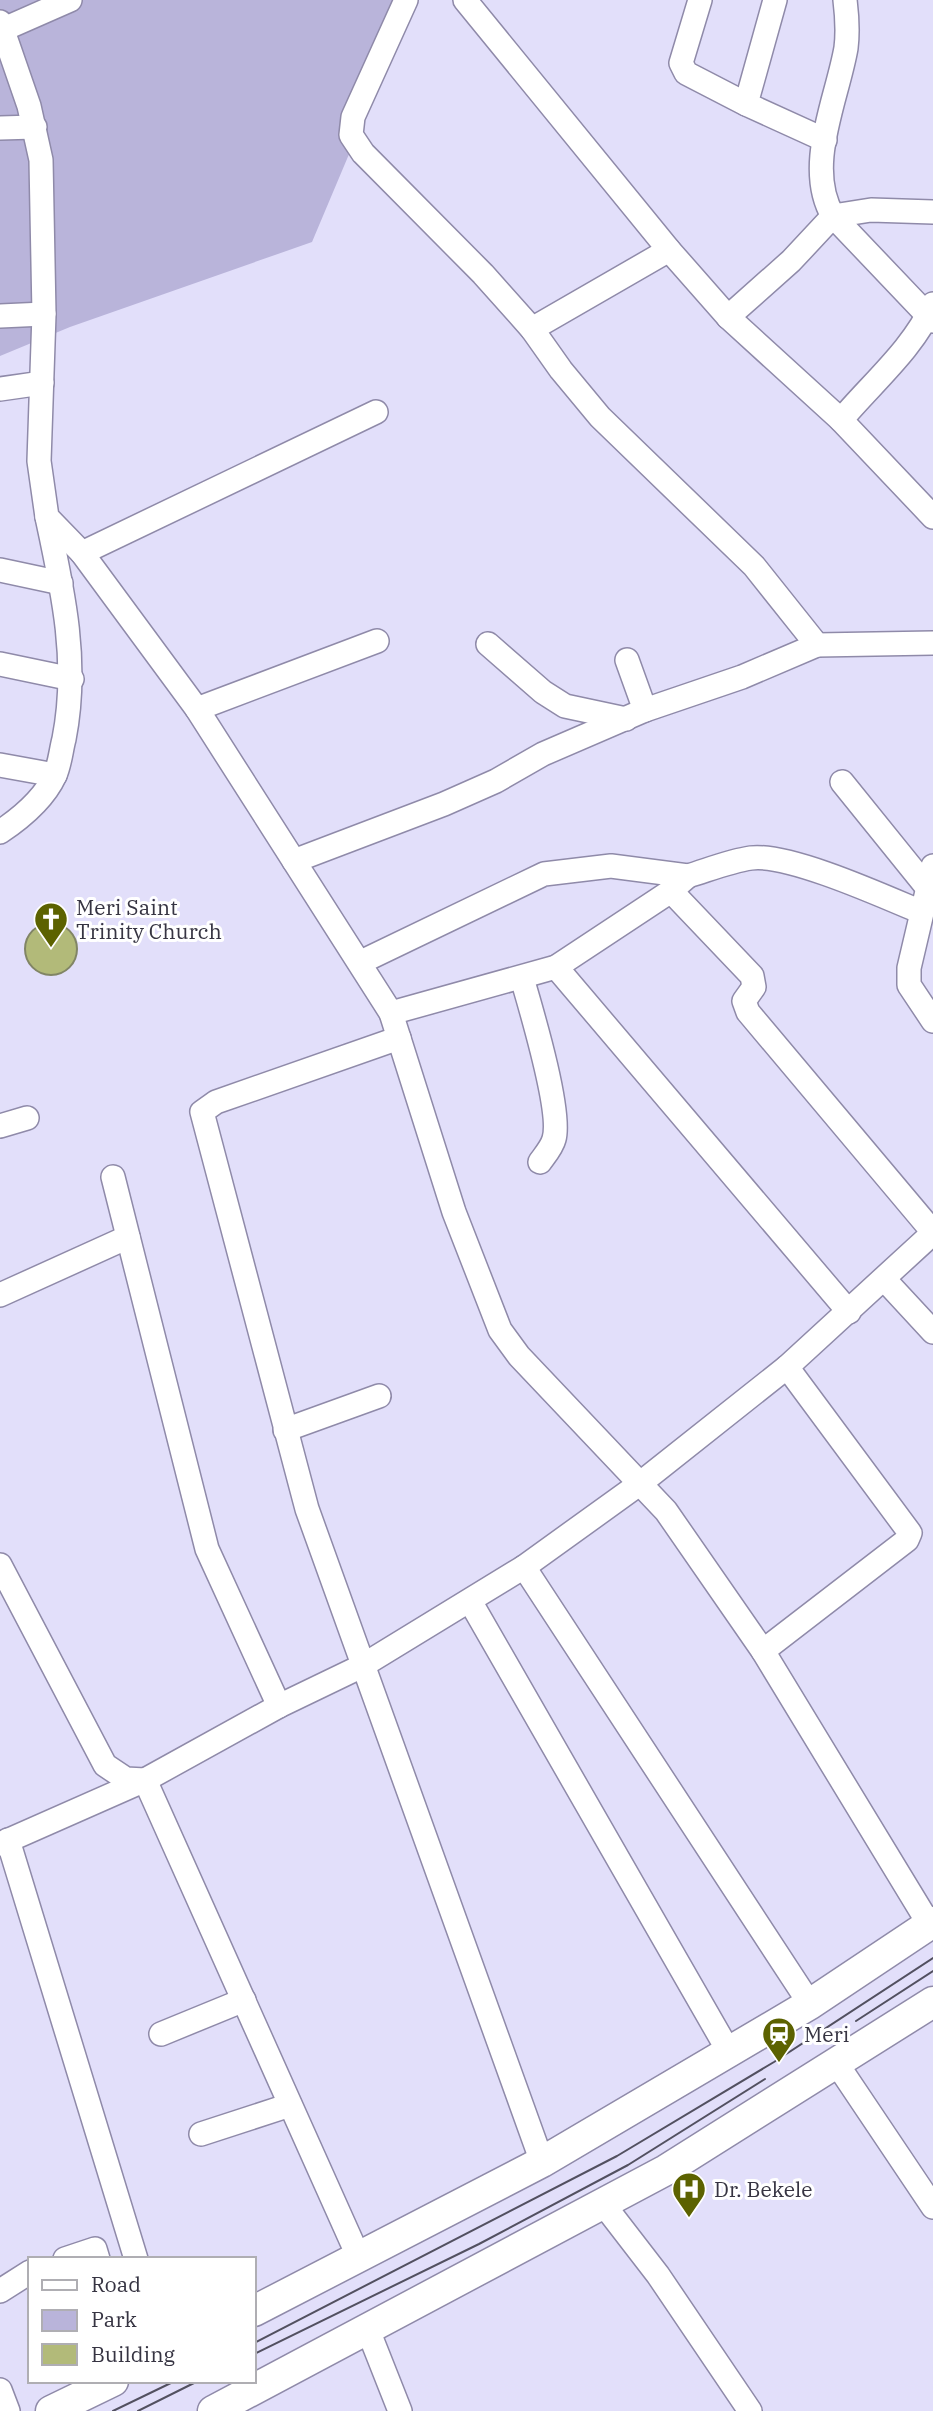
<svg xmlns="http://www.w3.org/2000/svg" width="933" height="2411" viewBox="0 0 933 2411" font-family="'IBM Plex Serif',serif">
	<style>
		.green { fill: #b9b4da }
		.building { fill: #b2ba79; stroke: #818565; stroke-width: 2 }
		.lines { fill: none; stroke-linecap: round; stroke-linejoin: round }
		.minor-casing { stroke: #8f8aa9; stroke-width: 26 }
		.major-casing { stroke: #8f8aa9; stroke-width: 33 }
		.minor { stroke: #fff; stroke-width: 23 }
		.major { stroke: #fff; stroke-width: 30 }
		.tram { stroke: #525060; stroke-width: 2 }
		.labels { text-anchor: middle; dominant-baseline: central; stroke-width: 6; stroke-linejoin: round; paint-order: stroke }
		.poi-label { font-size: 21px; fill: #363442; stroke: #fff; text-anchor: start }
	</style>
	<rect width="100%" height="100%" fill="#e2dffa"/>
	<path class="green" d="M0,0H414L312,242L70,327L0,356Z"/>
	<circle class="building" cx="51" cy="949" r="26"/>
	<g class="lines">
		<g class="minor-casing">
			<g id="minor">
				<path d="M406,0L353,117L351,135L363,153L483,274L532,329L561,370L600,417L754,566L817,645L933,643"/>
				<path d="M465,0L669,250L728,317L841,420L933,517"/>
				<path d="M700,0L681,63L686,73L746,104"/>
				<path d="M775,0L746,104L825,140"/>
				<path d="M845,0C847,16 848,32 846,48C837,100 804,167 833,216L933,321"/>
				<path d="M0,22L29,106L41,160L44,314L39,461L47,517L82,553L197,709L391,1013L454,1212L500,1330L519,1356L666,1511L763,1651L929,1924"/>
				<path d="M4,29L70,0"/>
				<path d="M0,128L35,127"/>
				<path d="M0,316L44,314"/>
				<path d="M728,317L791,261L833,216L871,210L933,212"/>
				<path d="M532,329L669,250"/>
				<path d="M0,389L42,383"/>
				<path d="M841,420C871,384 914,348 933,304"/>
				<path d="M82,553L376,412"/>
				<path d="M0,570L61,583"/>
				<path d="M488,644L543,692L565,706L626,719"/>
				<path d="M627,660L645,710L742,677L817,645"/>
				<path d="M0,664L72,679"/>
				<path d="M197,709L377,641"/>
				<path d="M0,765L55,775"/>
				<path d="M842,782L926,886"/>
				<path d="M0,832C21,818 44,799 55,775C60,764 61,750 64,739C79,663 63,591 47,517"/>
				<path d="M294,861L444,804L496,781L543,754L645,710"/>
				<path d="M933,866L909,968V985L933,1021"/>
				<path d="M688,876C708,870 730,861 751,858C788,853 883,896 921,912"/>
				<path d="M671,891L752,976L754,987L744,1001L748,1012L933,1232"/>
				<path d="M361,962L544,874L611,866L688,876L671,891L556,967L391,1013"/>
				<path d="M556,967L849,1312"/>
				<path d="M522,978C531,1009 562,1112 554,1139C552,1147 545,1155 540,1162"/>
				<path d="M399,1038L216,1102L202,1112L307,1509L542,2162"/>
				<path d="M0,1126L27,1118"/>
				<path d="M113,1177L207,1549L279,1706"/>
				<path d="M884,1279L933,1332"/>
				<path d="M0,1295L128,1237"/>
				<path d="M285,1430L379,1396"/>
				<path d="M0,1565L105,1765L126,1779L145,1780L359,2258"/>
				<path d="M524,1567L810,2004"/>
				<path d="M470,1601L729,2052"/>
				<path d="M763,1651L907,1540L910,1533L787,1367"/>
				<path d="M8,1840L136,2259"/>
				<path d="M0,1844L145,1780L279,1706L362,1666L524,1567L642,1482L787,1367L933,1233"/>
				<path d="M161,2034L244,2000"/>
				<path d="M837,2064L933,2207"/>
				<path d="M201,2134L290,2105"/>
				<path d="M604,2205L658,2275L750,2411"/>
				<path d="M65,2259L95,2249L98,2259"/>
				<path d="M0,2291L30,2272"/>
				<path d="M368,2330L400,2411"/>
				<path d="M0,2390L8,2411"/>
			</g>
		</g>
		<g class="major-casing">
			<g id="major">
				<path d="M254,2311L542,2162L810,2004L933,1922"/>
				<path d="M51,2411L113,2381"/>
				<path d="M213,2411L666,2170L933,2002"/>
			</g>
		</g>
		<use href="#minor" class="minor"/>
		<use href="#major" class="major"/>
		<g class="tram">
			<path d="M856,2021L933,1971"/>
			<path d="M254,2343L617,2156L774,2062L933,1958"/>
			<path d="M254,2354L479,2244L628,2165L765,2079"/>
			<path d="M113,2411L175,2381"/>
			<path d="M138,2411L198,2381"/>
		</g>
	</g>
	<defs>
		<g id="church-pin" transform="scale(1.75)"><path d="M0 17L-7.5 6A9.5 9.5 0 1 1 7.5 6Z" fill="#5c6200" stroke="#fff"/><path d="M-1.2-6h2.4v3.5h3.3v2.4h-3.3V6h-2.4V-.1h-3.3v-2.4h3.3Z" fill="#fff"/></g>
		<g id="station-pin" transform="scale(1.75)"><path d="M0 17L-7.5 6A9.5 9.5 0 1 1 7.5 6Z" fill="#5c6200" stroke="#fff"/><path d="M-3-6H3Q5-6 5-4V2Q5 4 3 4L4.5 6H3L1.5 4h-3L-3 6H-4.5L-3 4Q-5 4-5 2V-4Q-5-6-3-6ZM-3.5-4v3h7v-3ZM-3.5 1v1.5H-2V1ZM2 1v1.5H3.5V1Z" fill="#fff"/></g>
		<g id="hospital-pin" transform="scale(1.75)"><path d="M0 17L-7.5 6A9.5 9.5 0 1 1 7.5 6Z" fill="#5c6200" stroke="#fff"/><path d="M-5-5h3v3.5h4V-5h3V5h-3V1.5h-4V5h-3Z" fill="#fff"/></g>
	</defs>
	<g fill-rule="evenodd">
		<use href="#church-pin" x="51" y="919"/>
		<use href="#station-pin" x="779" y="2034"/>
		<use href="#hospital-pin" x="689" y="2189"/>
	</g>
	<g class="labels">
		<g class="poi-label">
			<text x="76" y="907">Meri Saint<tspan x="76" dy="24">Trinity Church</tspan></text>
			<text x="804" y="2034">Meri</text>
			<text x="714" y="2189">Dr. Bekele</text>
		</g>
	</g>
	<rect x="28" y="2257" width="228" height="126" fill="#ffffff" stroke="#afaeb3" stroke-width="2"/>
	<rect x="42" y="2280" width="35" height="10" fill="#ffffff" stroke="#afaeb3" stroke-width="2"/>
	<text x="91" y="2292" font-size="21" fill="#363442">Road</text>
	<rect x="42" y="2310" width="35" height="21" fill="#b9b4da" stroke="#afaeb3" stroke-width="2"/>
	<text x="91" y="2327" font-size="21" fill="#363442">Park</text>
	<rect x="42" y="2344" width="35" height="21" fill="#b2ba79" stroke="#afaeb3" stroke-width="2"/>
	<text x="91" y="2362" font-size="21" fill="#363442">Building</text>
</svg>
